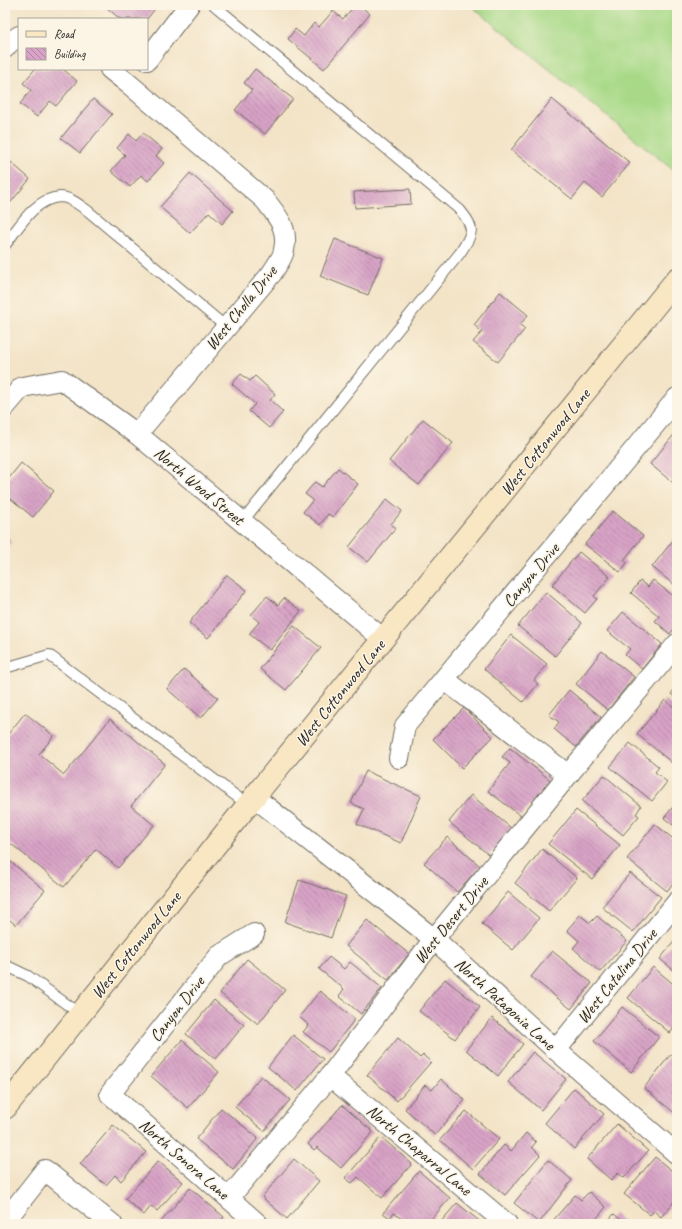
<svg xmlns="http://www.w3.org/2000/svg" width="682" height="1229" viewBox="0 0 682 1229" font-family="Caveat,sans-serif">
	<style>
		.grass { fill: #a7d987; stroke: #698259 }
		.building { fill: url(#building-back-hatch) }
		.lines { fill: none; stroke-linecap: round; stroke-linejoin: round }
		.lane-casing { stroke: #716c62; stroke-width: 12 }
		.street-casing { stroke: #716c62; stroke-width: 22 }
		.secondary-casing { stroke: #716c62; stroke-width: 24 }
		.lane { stroke: #fff; stroke-width: 10 }
		.street { stroke: #fff; stroke-width: 20 }
		.secondary { stroke: #f9e7c3; stroke-width: 22 }
		.labels { text-anchor: middle; dominant-baseline: central; stroke-width: 3; stroke-linejoin: round; paint-order: stroke }
		.street-label { font-size: 17px; fill: #2b2b2b; stroke: #fcf5e5 }
	</style>
	<defs>
		<pattern id="building-back-hatch" width="6" height="6" patternUnits="userSpaceOnUse"><rect width="6" height="6" fill="#d8a3c6"/><path d="M-1 5l2 2M0 0l6 6M5-1l2 2" fill="none" stroke="#af85a1"/></pattern>
	</defs>
	<rect width="100%" height="100%" fill="#fcf5e5"/>
	<filter id="ink" filterUnits="userSpaceOnUse"><feTurbulence type="fractalNoise" baseFrequency=".025" numOctaves="2"/><feDisplacementMap in="SourceGraphic" scale="8" xChannelSelector="R" yChannelSelector="G"/><feConvolveMatrix kernelMatrix="1 2 1 2 8 2 1 2 1" color-interpolation-filters="sRGB"/></filter>
	<filter id="wash" filterUnits="userSpaceOnUse"><feTurbulence type="fractalNoise" baseFrequency=".012" numOctaves="4" result="noise"/><feDisplacementMap in="SourceGraphic" scale="16" xChannelSelector="R" yChannelSelector="G"/><feGaussianBlur stdDeviation="0.9" result="paint"/><feColorMatrix in="noise" values="0 0 0 0 0 0 0 0 0 0 0 0 0 0 0 0 0 1.4 0 .05"/><feComposite in="paint" operator="in"/></filter>
	<g filter="url(#wash)">
		<rect width="100%" height="100%" fill="#f3e4c8"/>
		<path class="grass" d="M470,5H677V173Z"/>
		<g id="blocks">
			<g class="building">
				<path d="M108,5H158L147,19H120L106,7Z"/>
				<path d="M355,5H359L370,14L324,69L288,39L295,29L304,36L314,23L319,27L333,11L343,19Z"/>
				<path d="M35,69H63L77,81L56,106L50,101L37,117L20,104L31,90L23,83Z"/>
				<path d="M255,69L293,99L265,134L235,110L252,90L244,83Z"/>
				<path d="M93,99L112,114L80,153L61,138Z"/>
				<path d="M552,99L630,163L602,197L585,183L572,199L511,150Z"/>
				<path d="M143,133L162,149L156,156L164,163L148,181L141,175L130,187L111,171L125,155L117,148L129,134L136,141Z"/>
				<path d="M5,157L30,179L11,202L5,197Z"/>
				<path d="M190,173L233,211L222,224L209,212L190,233L160,207Z"/>
				<path d="M410,189L411,204L355,208L354,192Z"/>
				<path d="M335,239L383,258L368,295L320,276Z"/>
				<path d="M500,292L528,315L520,325L525,329L498,362L473,342L482,332L474,325Z"/>
				<path d="M241,374L250,381L255,376L275,394L270,400L283,412L269,428L249,411L255,404L232,384Z"/>
				<path d="M423,419L453,443L419,485L389,461Z"/>
				<path d="M677,431V486L650,464Z"/>
				<path d="M21,463L54,491L33,517L5,494V483Z"/>
				<path d="M338,468L358,484L333,517L328,514L320,525L303,512L313,500L305,494L315,482L322,487Z"/>
				<path d="M387,499L402,511L391,524L396,528L368,562L349,547Z"/>
				<path d="M613,511L643,536L624,560L627,563L620,572L585,544Z"/>
				<path d="M677,535V587L652,567Z"/>
				<path d="M5,537L11,542L5,548Z"/>
				<path d="M579,552L610,577L594,596L597,599L585,613L552,585Z"/>
				<path d="M227,575L247,590L208,638L189,623Z"/>
				<path d="M653,580L677,599V625L670,634L655,621L659,616L631,593L640,581L648,587Z"/>
				<path d="M546,592L582,623L555,656L518,626Z"/>
				<path d="M267,596L278,605L284,598L301,611L270,650L249,634L259,622L251,615Z"/>
				<path d="M623,612L662,644L642,669L625,655L630,649L607,631Z"/>
				<path d="M294,626L321,648L286,690L260,669Z"/>
				<path d="M511,635L547,664L534,680L538,684L523,702L484,669Z"/>
				<path d="M602,651L634,677L608,710L576,684Z"/>
				<path d="M184,669L218,698L201,718L167,689Z"/>
				<path d="M677,686V699L671,694Z"/>
				<path d="M569,690L601,717L576,747L554,729L559,722L549,715Z"/>
				<path d="M665,700L677,709V767L637,734Z"/>
				<path d="M464,708L493,737L462,768L433,739Z"/>
				<path d="M25,713L54,736L39,754L64,775L110,719L165,764L131,806L154,825L118,868L96,849L64,887L5,839V738Z"/>
				<path d="M630,743L659,767L655,772L667,782L652,801L610,767Z"/>
				<path d="M510,748L550,780L521,816L488,791L510,763L502,757Z"/>
				<path d="M366,771L421,796L401,843L357,824L364,809L351,803Z"/>
				<path d="M604,775L641,806L636,814L639,816L623,835L582,801Z"/>
				<path d="M471,795L511,828L489,855L449,822Z"/>
				<path d="M677,802V828L664,818Z"/>
				<path d="M576,810L620,845L592,879L548,844Z"/>
				<path d="M655,824L677,842V878L667,891L627,859Z"/>
				<path d="M447,837L480,866L457,892L424,863Z"/>
				<path d="M542,849L577,878L549,911L515,883Z"/>
				<path d="M5,857L45,890L16,925L5,916Z"/>
				<path d="M630,873L661,897L633,932L602,907Z"/>
				<path d="M299,880L346,896L331,938L285,922Z"/>
				<path d="M508,892L539,918L513,950L482,924Z"/>
				<path d="M580,915L590,923L597,916L627,941L600,972L573,948L579,941L567,930Z"/>
				<path d="M367,920L409,954L388,980L346,946Z"/>
				<path d="M677,938V973L660,959Z"/>
				<path d="M552,951L592,983L571,1009L531,977Z"/>
				<path d="M329,957L344,969L350,962L382,988L361,1014L339,996L344,989L319,969Z"/>
				<path d="M247,959L285,990L258,1024L220,993Z"/>
				<path d="M653,967L677,987V1015L673,1020L677,1023V1025L670,1033L628,998Z"/>
				<path d="M445,979L480,1007L455,1039L419,1011Z"/>
				<path d="M320,991L355,1019L329,1052L303,1032L309,1025L299,1017Z"/>
				<path d="M214,1000L244,1025L216,1059L186,1034Z"/>
				<path d="M622,1007L659,1037L631,1072L594,1041Z"/>
				<path d="M492,1018L523,1044L498,1076L466,1050Z"/>
				<path d="M293,1035L323,1059L297,1091L268,1067Z"/>
				<path d="M398,1038L420,1058L423,1055L431,1062L397,1101L367,1075Z"/>
				<path d="M182,1040L219,1072L188,1108L151,1076Z"/>
				<path d="M533,1052L566,1079L541,1110L508,1082Z"/>
				<path d="M671,1054L677,1059V1115L644,1088Z"/>
				<path d="M261,1076L290,1100L264,1131L235,1107Z"/>
				<path d="M441,1079L465,1100L435,1135L405,1109L425,1085L432,1090Z"/>
				<path d="M574,1088L604,1114L574,1149L545,1123Z"/>
				<path d="M342,1105L373,1132L341,1168L317,1147L314,1150L308,1144Z"/>
				<path d="M221,1108L258,1138L233,1169L196,1139Z"/>
				<path d="M466,1111L499,1139L473,1169L440,1140Z"/>
				<path d="M617,1124L648,1151L624,1178L618,1173L611,1180L587,1159Z"/>
				<path d="M113,1125L146,1152L121,1181L115,1175L106,1185L80,1164Z"/>
				<path d="M526,1133L536,1142L532,1147L540,1155L505,1195L480,1174L504,1145L511,1151Z"/>
				<path d="M381,1137L412,1164L382,1198L358,1177L352,1183L345,1178Z"/>
				<path d="M655,1157L677,1175V1198L661,1217L654,1211L650,1215L624,1194Z"/>
				<path d="M294,1159L319,1181L287,1219L262,1197Z"/>
				<path d="M548,1160L572,1180L539,1223L514,1203Z"/>
				<path d="M158,1161L183,1182L157,1211L151,1206L144,1215L125,1199Z"/>
				<path d="M419,1171L450,1198L427,1224H408L394,1213L390,1218L383,1213Z"/>
				<path d="M190,1188L224,1217L218,1224H159Z"/>
				<path d="M589,1192L606,1207L592,1224H550L575,1195L581,1200Z"/>
				<path d="M457,1203L483,1224H439Z"/>
				<path d="M614,1214L626,1224H605Z"/>
				<path d="M360,1220L365,1224H356Z"/>
			</g>
		</g>
	</g>
	<g filter="url(#ink)">
		<use href="#blocks" fill-opacity="0" stroke="#716c62" stroke-width="1"/>
		<g class="lines">
			<g class="lane-casing">
				<g id="lane">
					<path d="M214,5L460,210C476,230 473,232 460,253L242,522"/>
					<path d="M5,245C19,227 35,198 60,197C71,197 80,206 88,211L226,327"/>
					<path d="M5,668L49,655L248,805"/>
					<path d="M5,965L28,976L80,1014"/>
				</g>
			</g>
			<g class="street-casing">
				<g id="street">
					<path d="M5,48L9,43L19,36"/>
					<path d="M147,60L189,5"/>
					<path d="M110,69L129,84L265,200C277,216 289,228 284,250C283,258 276,266 272,273L137,434"/>
					<path d="M5,407L22,387L62,380L137,434L383,639"/>
					<path d="M444,679L568,775"/>
					<path d="M399,758L405,726L677,398"/>
					<path d="M254,797L434,939L556,1050L677,1154"/>
					<path d="M254,934L219,956L110,1094L258,1224"/>
					<path d="M556,1050L677,902"/>
					<path d="M330,1076L507,1224"/>
					<path d="M229,1198L330,1076L434,939L568,775L677,644"/>
					<path d="M5,1221L45,1170L112,1224"/>
				</g>
			</g>
			<g class="secondary-casing">
				<path id="secondary" d="M5,1108L254,797L677,279"/>
			</g>
			<use href="#lane" class="lane"/>
			<use href="#street" class="street"/>
			<use href="#secondary" class="secondary"/>
		</g>
	</g>
	<g class="labels">
		<g class="street-label">
			<text transform="translate(241 308) rotate(-51)">West Cholla Drive</text>
			<text transform="translate(545 442) rotate(-51)">West Cottonwood Lane</text>
			<text transform="translate(199 486) rotate(40)">North Wood Street</text>
			<text transform="translate(531 575) rotate(-50)">Canyon Drive</text>
			<text transform="translate(340 693) rotate(-51)">West Cottonwood Lane</text>
			<text transform="translate(451 920) rotate(-51)">West Desert Drive</text>
			<text transform="translate(136 945) rotate(-51)">West Cottonwood Lane</text>
			<text transform="translate(617 976) rotate(-51)">West Catalina Drive</text>
			<text transform="translate(505 1004) rotate(42)">North Patagonia Lane</text>
			<text transform="translate(177 1009) rotate(-52)">Canyon Drive</text>
			<text transform="translate(419 1150) rotate(40)">North Chaparral Lane</text>
			<text transform="translate(184 1159) rotate(41)">North Sonora Lane</text>
		</g>
	</g>
	<rect width="682" height="1229" fill="none" stroke="#fcf5e5" stroke-width="20"/>
	<rect x="18" y="18" width="130" height="52" fill="#fcf5e5" stroke="#a8a49b"/>
	<rect x="26" y="31" width="20" height="6" fill="#f9e7c3" stroke="#a8a49b"/>
	<text x="54" y="38" font-size="12" fill="#2b2b2b">Road</text>
	<rect x="26" y="48" width="20" height="12" fill="url(#building-back-hatch)" stroke="#a8a49b"/>
	<text x="54" y="58" font-size="12" fill="#2b2b2b">Building</text>
</svg>
